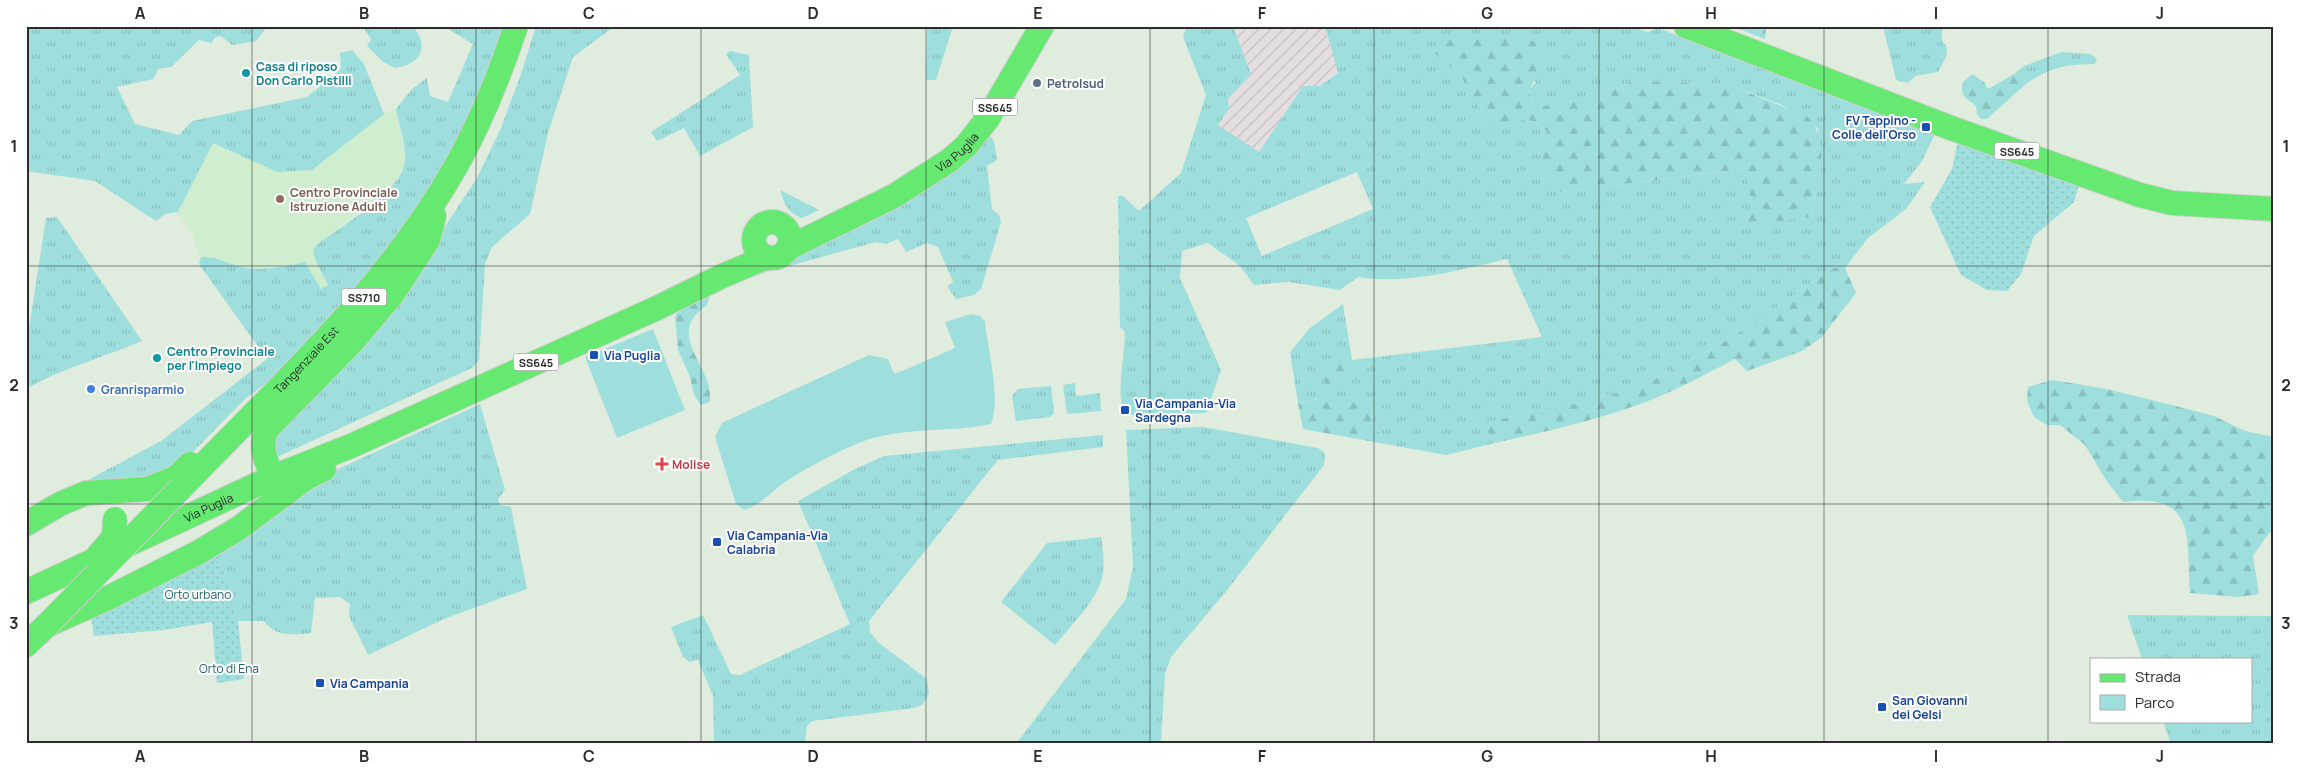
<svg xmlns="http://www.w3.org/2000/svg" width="2300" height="770" viewBox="0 0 2300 770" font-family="Manrope,sans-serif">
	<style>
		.industrial { fill: url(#industrial-furrows) }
		.education { fill: #cfedcf }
		.grass { fill: url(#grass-tufts); fill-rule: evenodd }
		.forest { fill: url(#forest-firs) }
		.park { fill: #9edfdd }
		.garden { fill: url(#garden-dots) }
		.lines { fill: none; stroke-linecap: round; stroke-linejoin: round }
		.primary-casing { stroke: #d0d0d0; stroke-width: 26 }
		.primary { stroke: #66e970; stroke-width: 24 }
		.primary-bridge-casing { stroke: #d0d0d0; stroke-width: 26; stroke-linecap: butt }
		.primary-bridge { stroke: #66e970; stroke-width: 24 }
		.grid { fill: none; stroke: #2b2b2b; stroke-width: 1; stroke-opacity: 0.55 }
		.culture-dot { fill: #0f9aa8; stroke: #fff; stroke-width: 2 }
		.service-dot { fill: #5c6f8a; stroke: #fff; stroke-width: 2 }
		.transit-dot { fill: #1a4fb4; stroke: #fff; stroke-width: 2 }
		.education-dot { fill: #8d6e63; stroke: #fff; stroke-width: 2 }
		.shop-dot { fill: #3f7fe0; stroke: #fff; stroke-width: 2 }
		.health-dot { fill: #e0444e; stroke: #fff; stroke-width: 2 }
		.labels { text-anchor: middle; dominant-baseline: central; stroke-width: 4; stroke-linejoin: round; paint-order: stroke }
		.shield { fill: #fff; stroke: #6b6b6b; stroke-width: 1 }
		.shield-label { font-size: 11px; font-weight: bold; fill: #2b2b2b }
		.culture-label { font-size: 12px; font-weight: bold; fill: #0d838f; stroke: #fff; text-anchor: start }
		.service-label { font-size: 12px; font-weight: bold; fill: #4e5e75; stroke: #fff; text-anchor: start }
		.transit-label { font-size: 12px; font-weight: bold; fill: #164399; stroke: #fff; text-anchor: start }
		.street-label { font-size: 12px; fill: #2b2b2b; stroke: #fff }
		.education-label { font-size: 12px; font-weight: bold; fill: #785e54; stroke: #fff; text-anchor: start }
		.shop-label { font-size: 12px; font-weight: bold; fill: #366cbe; stroke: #fff; text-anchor: start }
		.health-label { font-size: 12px; font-weight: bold; fill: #be3a42; stroke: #fff; text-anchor: start }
		.park-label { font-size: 12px; fill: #1f5e65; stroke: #fff }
		.neatline { fill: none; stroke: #2b2b2b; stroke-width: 2 }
		.grid-label { font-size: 16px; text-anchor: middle; font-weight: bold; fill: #2b2b2b }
	</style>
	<defs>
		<pattern id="industrial-furrows" width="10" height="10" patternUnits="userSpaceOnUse" patternTransform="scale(1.25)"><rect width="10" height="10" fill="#e5dee1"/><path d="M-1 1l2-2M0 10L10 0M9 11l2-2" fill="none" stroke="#c5bfc1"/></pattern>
		<pattern id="grass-tufts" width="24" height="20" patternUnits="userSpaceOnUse" patternTransform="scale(1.25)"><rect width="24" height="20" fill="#9edfdd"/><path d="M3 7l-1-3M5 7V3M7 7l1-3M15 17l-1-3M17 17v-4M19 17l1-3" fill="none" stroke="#88c0be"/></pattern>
		<pattern id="forest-firs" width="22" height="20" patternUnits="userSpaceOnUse" patternTransform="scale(1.25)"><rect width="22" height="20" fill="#9edfdd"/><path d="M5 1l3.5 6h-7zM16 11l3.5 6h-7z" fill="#88c0be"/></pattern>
		<pattern id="garden-dots" width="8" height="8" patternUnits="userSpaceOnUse" patternTransform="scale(1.25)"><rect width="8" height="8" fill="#9edfdd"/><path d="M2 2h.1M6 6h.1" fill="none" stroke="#88c0be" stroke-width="1.8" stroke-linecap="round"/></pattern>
	</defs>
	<rect width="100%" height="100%" fill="#e0ecde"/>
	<path class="industrial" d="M1233,26H1325L1338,73L1320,86H1303L1259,152L1218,125L1229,109L1227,99L1251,74Z"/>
	<path class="education" d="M396,109L404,146V166L392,187L319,243L313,250L315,259L328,285L321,289L305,262L266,269L247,268L210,257H201L195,245L194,235L178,212L213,143L277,172L312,170L384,114Z"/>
	<g class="grass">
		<path d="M26,26H287L265,29L256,41L232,45L221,36L216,37L211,43L199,40L171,67L158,69L153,79L117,87L135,124L179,135L192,121L307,97L341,69L340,53L352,50L364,64L384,114L312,170L277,172L213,143L178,212L165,214L156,221L95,181L26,171Z"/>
		<path d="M362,26H413C430,48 421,64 395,68L383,62L367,46L371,39Z"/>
		<path d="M443,26H505L488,75L461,134L413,213L344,309L277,375L245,399L179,466L166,475L73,488L161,441L267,359L199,264L201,257C217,256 231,265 247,268C266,271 286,266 305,262L321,289L328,285L315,259L313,250L319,243C340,228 399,191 404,166C408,148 399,126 396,109L412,89L427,78L430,96L448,102L473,44Z"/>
		<path d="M536,26H615L573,57L548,133L530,214L492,247L485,264L479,360L472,368L277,457L270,444L413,275L477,178L501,128L522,71Z"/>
		<path d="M927,26H953L936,80H926Z"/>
		<path d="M1187,26H1233L1251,74L1228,99L1229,109L1218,125L1259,152L1303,86H1320L1338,73L1325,26H1631L1648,32L1658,28L1936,132L1922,161L1904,184L1925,182L1906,209L1868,238L1845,268H1834L1729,339L1643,386L1580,403L1525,412L1487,424L1490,438L1495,443L1446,455L1385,444L1373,422L1372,406C1351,391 1321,397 1298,404L1290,352L1310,328L1343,304L1352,360L1542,337L1507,259C1458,270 1408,285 1358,277L1340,290L1288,282L1254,285L1240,266L1208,243L1182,251L1180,278L1221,370L1206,413L1125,415C1115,396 1125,355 1125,332L1120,327L1118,196H1123L1139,211L1181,173L1206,95L1183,37ZM1481,39L1536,82L1529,90L1532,104L1544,106L1574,101L1636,81L1727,84L1782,105L1818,128L1821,167L1811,217L1745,225C1754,202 1752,192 1744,169L1561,192L1542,157L1546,145L1547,132C1530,113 1513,120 1493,129L1459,73L1450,40ZM1357,172L1373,209L1262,256L1246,218Z"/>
		<path d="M1883,26H1944C1941,34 1940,40 1947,47L1946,57L1938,72L1915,76L1908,83L1896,80Z"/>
		<path d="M730,51L749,55L753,127L700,156L684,128L657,141L651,132L740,75L726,54Z"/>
		<path d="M2062,52L2091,54L2097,59L2095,64C2062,65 2055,66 2027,83L2022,76L2014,74L2024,66Z"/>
		<path d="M984,136H990L994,141L997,160L987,166L992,209L999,215L1001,222L981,289L974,295L956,299L947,286L953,282L938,247L927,243L906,252L898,239L886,244L876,242L748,277L844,234L935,184Z"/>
		<path d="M780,190L819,210L802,218C788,213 784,204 780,190Z"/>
		<path d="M57,217L142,341C103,358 62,368 26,389V348L46,218Z"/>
		<path d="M1075,383L1076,396L1100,393L1101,411L1067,414L1063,385Z"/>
		<path d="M1051,386L1054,413L1050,417L1016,421L1012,396L1018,389Z"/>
		<path d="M480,404L505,490L498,499L500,505L511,507L527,589L446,618L368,655L349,616L350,604L340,597L315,598L311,633C294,635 275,637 264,621H238L217,549L314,480Z"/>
		<path d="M1203,427L1318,448L1325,453L1324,465L1228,589L1171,657L1165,674L1161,744H1016L1126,599L1133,566L1126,430Z"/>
		<path d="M1103,435V447L998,460L869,621L870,632L879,643L927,679L929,694L923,704L914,708L812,721L807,726L805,744H714L713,696L698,660L689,662L683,657L671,627L703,615L731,674L740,675L850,624L798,501L855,469L884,456Z"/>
		<path d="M1101,537C1103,552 1106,567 1101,581C1095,602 1069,628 1055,645L1001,602L1047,543Z"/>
		<path d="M2127,615L2274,616V744H2171L2163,721H2251V659H2142Z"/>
	</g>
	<g class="forest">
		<path d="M1731,26H1766L1765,39Z"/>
		<path d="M1518,36L1535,42L1544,64L1529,90L1532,104L1544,106L1574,101L1636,81L1727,84L1808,117C1833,144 1816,185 1811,217L1745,226C1753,205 1752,190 1743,169L1561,192C1552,183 1540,170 1542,157C1542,149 1546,141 1547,132C1530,113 1513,120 1493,130L1459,73L1429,49L1450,40Z"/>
		<path d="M1972,74L1984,82L1988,89L2014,74L2022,76L2027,83L1987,119H1981L1977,114L1976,106C1967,98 1959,97 1963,82Z"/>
		<path d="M1834,268H1845L1856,293L1822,337L1802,351L1747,371L1735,359C1706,374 1677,390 1646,402C1597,420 1545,432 1495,443L1490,438L1486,424L1525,412L1580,403L1643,386L1729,339Z"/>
		<path d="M710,295L707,305C662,335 715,366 710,402L701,405L694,395L690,377L678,350L675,316L681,309Z"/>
		<path d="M1342,355L1350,367L1348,383L1340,389L1329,387L1321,377L1323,368Z"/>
		<path d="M2052,380L2107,389L2172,405L2214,416L2245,431L2274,437V530L2269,533L2253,556L2259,594L2239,597L2190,593C2186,538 2198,492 2123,502L2106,480L2085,445L2060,425H2047L2034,417L2027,401L2028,387Z"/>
		<path d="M1329,396L1362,398L1372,406L1373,422L1385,444L1303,429L1298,404Z"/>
	</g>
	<g class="park">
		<path d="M971,314L980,316L985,322C988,350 1001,399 991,424C948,433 901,426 859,443C834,453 808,467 785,482C772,491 760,506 744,510L736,504L715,437L722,423L869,355L888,359L894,373L900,372L955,348L945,322Z"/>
		<path d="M653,329L685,410L617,438L585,357Z"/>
	</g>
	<g class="garden">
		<path d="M1958,140L2080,182L2074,202L2034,236L2021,274L2007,291L1987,290L1961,275L1930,207L1952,169Z"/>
		<path d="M217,549L238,621L244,679L217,683L212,622L164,630L94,636L91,616Z"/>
	</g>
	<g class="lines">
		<g class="primary-casing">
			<g id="primary">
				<path d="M1686,26L1951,128L2140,195L2172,203L2274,209"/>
				<circle cx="772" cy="240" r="18"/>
				<path id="s1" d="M788,248L894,196L950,160L966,146L988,118L1042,26"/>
				<path d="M273,477C265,460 260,448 266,430L353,341L392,295L428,240L434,216"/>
				<path id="s2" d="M181,488C279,386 386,290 456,166C481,122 500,74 516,26"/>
				<path d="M26,524L60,504L86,493L148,489L177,477L190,464"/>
				<path id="s3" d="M26,592L273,477L351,446L657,308L720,277L767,257"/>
				<path d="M26,645L47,625L108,598L199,552L239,528L306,478L324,469"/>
			</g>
		</g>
		<use href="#primary" class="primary"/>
		<g class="primary-bridge-casing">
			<g id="primary-bridge">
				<path d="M97,557L114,537L115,519"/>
				<path d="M47,625L181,488"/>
			</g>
		</g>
		<use href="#primary-bridge" class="primary-bridge"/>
	</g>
	<path class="grid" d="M252,26V744M476,26V744M701,26V744M926,26V744M1150,26V744M1374,26V744M1599,26V744M1824,26V744M2048,26V744M26,266H2274M26,504H2274"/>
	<g class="culture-dot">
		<circle cx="246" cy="73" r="5"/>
		<circle cx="157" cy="358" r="5"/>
	</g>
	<circle class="service-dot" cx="1037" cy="83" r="5"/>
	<g class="transit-dot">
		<rect x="1921" y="122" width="10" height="10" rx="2.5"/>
		<rect x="589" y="350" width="10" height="10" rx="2.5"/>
		<rect x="1120" y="405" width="10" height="10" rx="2.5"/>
		<rect x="712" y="537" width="10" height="10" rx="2.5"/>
		<rect x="315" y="678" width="10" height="10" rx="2.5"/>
		<rect x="1877" y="702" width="10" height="10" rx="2.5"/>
	</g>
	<circle class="education-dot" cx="280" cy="199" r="5"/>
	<circle class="shop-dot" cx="91" cy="389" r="5"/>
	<path class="health-dot" d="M659.5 456.5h5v5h5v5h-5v5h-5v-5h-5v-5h5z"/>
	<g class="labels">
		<g class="shield">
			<rect x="972.5" y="98.5" width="45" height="17" rx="4"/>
			<rect x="1994.5" y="142.5" width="45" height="17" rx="4"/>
			<rect x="341.5" y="288.5" width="45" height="17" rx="4"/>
			<rect x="513.5" y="353.5" width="45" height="17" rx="4"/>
		</g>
		<g class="shield-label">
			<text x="995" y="107">SS645</text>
			<text x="2017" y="151">SS645</text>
			<text x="364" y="297">SS710</text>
			<text x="536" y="362">SS645</text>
		</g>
		<g class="culture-label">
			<text x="256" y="66">Casa di riposo<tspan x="256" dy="14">Don Carlo Pistilli</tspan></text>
			<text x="167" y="351">Centro Provinciale<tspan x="167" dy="14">per l'Impiego</tspan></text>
		</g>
		<g class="service-label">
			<text x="1047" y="83">Petrolsud</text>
		</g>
		<g class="transit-label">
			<text x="1916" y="120" text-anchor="end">FV Tappino -<tspan x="1916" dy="14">Colle dell'Orso</tspan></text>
			<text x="604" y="355">Via Puglia</text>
			<text x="1135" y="403">Via Campania-Via<tspan x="1135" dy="14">Sardegna</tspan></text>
			<text x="727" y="535">Via Campania-Via<tspan x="727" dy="14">Calabria</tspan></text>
			<text x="330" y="683">Via Campania</text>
			<text x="1892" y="700">San Giovanni<tspan x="1892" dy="14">dei Gelsi</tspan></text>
		</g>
		<g class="street-label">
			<text stroke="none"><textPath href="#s1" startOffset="195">Via Puglia</textPath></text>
			<text stroke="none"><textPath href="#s2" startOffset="179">Tangenziale Est</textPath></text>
			<text stroke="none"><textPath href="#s3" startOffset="201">Via Puglia</textPath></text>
		</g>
		<g class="education-label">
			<text x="290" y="192">Centro Provinciale<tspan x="290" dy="14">Istruzione Adulti</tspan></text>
		</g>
		<g class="shop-label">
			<text x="101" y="389">Granrisparmio</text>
		</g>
		<g class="health-label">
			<text x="672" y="464">Molise</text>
		</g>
		<g class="park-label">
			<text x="198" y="594">Orto urbano</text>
			<text x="229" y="668">Orto di Ena</text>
		</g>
	</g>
	<rect width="2300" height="770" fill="none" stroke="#ffffff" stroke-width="55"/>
	<rect x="2090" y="658" width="162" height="65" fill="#ffffff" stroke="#aaaaaa"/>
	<rect x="2100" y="674" width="25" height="8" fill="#66e970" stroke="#aaaaaa"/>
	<text x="2135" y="682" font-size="15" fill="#2b2b2b">Strada</text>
	<rect x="2100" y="695" width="25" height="15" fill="#9edfdd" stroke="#aaaaaa"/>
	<text x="2135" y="708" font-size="15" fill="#2b2b2b">Parco</text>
	<rect x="28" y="28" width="2244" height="714" class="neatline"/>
	<g class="grid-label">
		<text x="140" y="19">A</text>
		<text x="364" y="19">B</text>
		<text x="589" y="19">C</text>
		<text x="813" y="19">D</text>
		<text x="1038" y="19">E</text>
		<text x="1262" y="19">F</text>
		<text x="1487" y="19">G</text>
		<text x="1711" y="19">H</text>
		<text x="1936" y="19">I</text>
		<text x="2160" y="19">J</text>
		<text x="14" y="152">1</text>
		<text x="2286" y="152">1</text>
		<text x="14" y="391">2</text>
		<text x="2286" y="391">2</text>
		<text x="14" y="629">3</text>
		<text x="2286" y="629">3</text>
		<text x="140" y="762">A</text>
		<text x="364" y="762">B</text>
		<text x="589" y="762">C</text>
		<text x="813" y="762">D</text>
		<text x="1038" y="762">E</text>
		<text x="1262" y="762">F</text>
		<text x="1487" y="762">G</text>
		<text x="1711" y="762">H</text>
		<text x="1936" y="762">I</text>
		<text x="2160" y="762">J</text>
	</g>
</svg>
